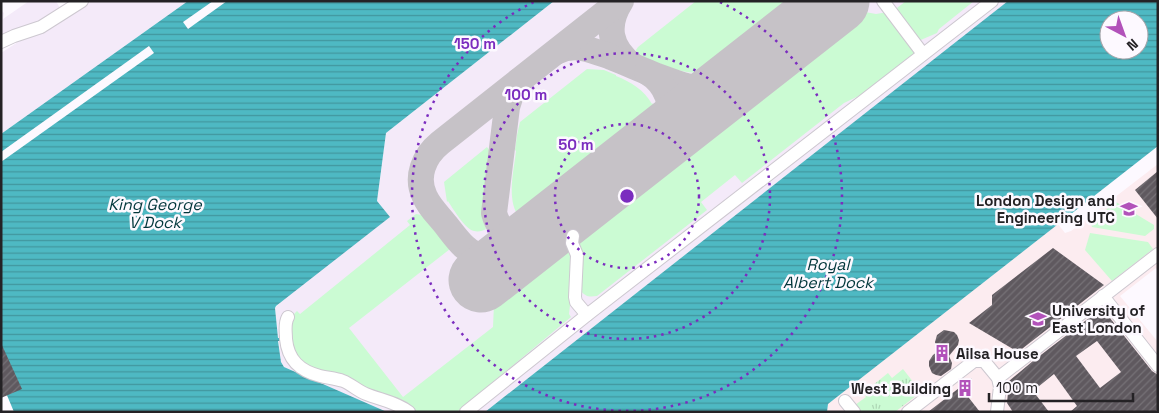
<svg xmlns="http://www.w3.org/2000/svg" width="1159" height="413" viewBox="0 0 1159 413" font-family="'Space Grotesk',sans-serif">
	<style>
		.built { fill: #f4eaf9 }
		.education { fill: #fcecf0 }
		.grass { fill: #cbfbd3 }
		.park { fill: url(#park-tufts) }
		.water { fill: url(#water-rules); fill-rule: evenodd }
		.pier { fill: #fdf9ff }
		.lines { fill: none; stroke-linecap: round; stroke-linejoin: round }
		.taxiway { stroke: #c6c2c7; stroke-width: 26 }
		.runway { stroke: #c6c2c7; stroke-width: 65 }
		.building { fill: url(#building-hatch); fill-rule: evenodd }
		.minor-casing { stroke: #cdc8d0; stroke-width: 14 }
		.minor { stroke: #fff; stroke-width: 12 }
		.ring { fill: none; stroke: #7b2cbf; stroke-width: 2.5; stroke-dasharray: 2.5 5 }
		.labels { text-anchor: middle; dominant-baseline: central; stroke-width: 5; stroke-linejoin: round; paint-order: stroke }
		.poi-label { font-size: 15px; font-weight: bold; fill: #242225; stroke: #fdf9ff; text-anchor: end }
		.water-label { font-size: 16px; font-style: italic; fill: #01363b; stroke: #fdf9ff }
		.centre { fill: #7b2cbf; stroke: #fdf9ff; stroke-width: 2.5 }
		.ring-label { font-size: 15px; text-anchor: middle; font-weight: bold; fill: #7b2cbf; stroke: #fdf9ff; stroke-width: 5; stroke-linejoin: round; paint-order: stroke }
	</style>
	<defs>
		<pattern id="park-tufts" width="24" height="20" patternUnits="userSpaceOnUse" patternTransform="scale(1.25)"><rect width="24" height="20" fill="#cbfbd3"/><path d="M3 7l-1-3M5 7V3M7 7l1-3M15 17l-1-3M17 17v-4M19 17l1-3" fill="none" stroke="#aed7b5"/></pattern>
		<pattern id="water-rules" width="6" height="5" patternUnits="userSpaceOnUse" patternTransform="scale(1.25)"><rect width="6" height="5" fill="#4eb9c3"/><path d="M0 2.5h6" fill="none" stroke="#41969e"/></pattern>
		<pattern id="building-hatch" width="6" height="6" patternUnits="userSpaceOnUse" patternTransform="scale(1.25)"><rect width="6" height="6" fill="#5f595f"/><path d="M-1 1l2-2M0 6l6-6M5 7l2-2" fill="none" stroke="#767277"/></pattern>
	</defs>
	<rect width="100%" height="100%" fill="#fdf9ff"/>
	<g class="built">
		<path d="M29,1H56L61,10L37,23L1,36V10L4,13L3,19Z"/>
		<path d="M92,1H188L1,134V53L18,42L38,34Z"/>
		<path d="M554,1H1008L485,412H387L284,367L281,362L278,341L280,340L279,338H278L275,308L377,201L386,133Z"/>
	</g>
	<path class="education" d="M1158,164V270L1156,268L1120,296L1158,342V412H827L828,404L1058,224L1065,233L1071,231Z"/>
	<g class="grass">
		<path d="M696,1H795L708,70C689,79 659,63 640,56L637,54L636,50L638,47Z"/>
		<path d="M906,1H974L939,29L937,33L916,42L893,11Z"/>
		<path d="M865,12L876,14L888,12L916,53L865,93L844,103L742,183L735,175L701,202L707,210L597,296C589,297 586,297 581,291L575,241Z"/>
		<path d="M587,69L604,70L616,75V76C631,82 644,90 652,104L653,103L654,111L519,217C506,199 514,171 516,151L515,150L517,135L520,122Z"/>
		<path d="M487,147L489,150L482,218L486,229C483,231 478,232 474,231C466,230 453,209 448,201L447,202L444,182Z"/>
		<path d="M1116,202L1154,225V229L1145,236L1092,227L1090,222L1093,220Z"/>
		<path d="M416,214L422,215L450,249L349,328L403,397L493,327L494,304L569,245L575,261L569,314L571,317L457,412H413L324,374L293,356L291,317L297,311L300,314L410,225L407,221Z"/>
		<path d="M1090,233L1148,242L1153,249L1112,281L1085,250Z"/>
	</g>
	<path class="park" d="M903,369L921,392L895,412H860L855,405L866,397L863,393L888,373L892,378Z"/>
	<g class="water">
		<path d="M188,1H554L386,133L377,201L390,217L276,306L275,308L278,338H279L280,341H278L281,362L284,367L387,412H14L1,381V134Z"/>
		<path d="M1008,1H1158V146L828,404L827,412H485ZM1109,20H1139V50H1109Z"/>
	</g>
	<g class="pier">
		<path d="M213,1H227L188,29L183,22Z"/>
		<path d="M149,46L154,53L1,162V152Z"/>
	</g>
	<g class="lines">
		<g class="taxiway">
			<path d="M621,1C605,26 610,48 632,65"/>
			<path d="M556,52C575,42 592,50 611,57C626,63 642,70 657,76C674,82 691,90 709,88C721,87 731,81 742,76"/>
			<path d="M647,72C666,83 676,107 666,127C663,133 659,139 655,144"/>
			<path d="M519,81L512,91L507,107L494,213C500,236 518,242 539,234"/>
			<path d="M520,249C508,255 497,260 483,257C466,253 457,239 446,225C439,216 430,208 425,197C415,177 424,156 440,143L620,1"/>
		</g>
		<path class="runway" d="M481,280L837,1"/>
	</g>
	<g class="building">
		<path d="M1158,171V219L1135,190Z"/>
		<path d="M1053,248L1104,285L1018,352L969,323L992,305V295Z"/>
		<path d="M1102,308L1152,371L1158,375V409L1155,412H1070L1077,406L1054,374L1033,391L1049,412H1013L1007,403L1009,381L1033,361ZM1097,341L1121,372L1100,388L1076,356Z"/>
		<path d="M944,330L954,332L957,335L959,340L958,345L949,356L952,363L951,369L941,376L936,375L932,373L929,366V361L933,355L937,352L935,342L937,335Z"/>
		<path d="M1,343L22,389L1,398Z"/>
		<path d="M972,378L969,398L980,412H928Z"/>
	</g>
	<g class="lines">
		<g class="minor-casing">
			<g id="minor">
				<path d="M883,1L923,54"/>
				<path d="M1,42L14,36L41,27L82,1"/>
				<path d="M573,236L572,243L577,255L575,297L576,302L587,315"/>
				<path d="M1103,296L1158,366"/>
				<path d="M288,317C284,324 286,331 286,339C288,360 300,371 320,376C328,378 335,378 343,381C351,384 358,391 366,394C381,400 396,402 409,412"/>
				<path d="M998,378L1158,254"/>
				<path d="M845,401L854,412"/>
				<path d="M466,412L587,315L992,1"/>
				<path d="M908,412L974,361H984L998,378L1000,387L997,412"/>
			</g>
		</g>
		<use href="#minor" class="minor"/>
	</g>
	<g class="ring">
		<circle cx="627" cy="196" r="72"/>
		<circle cx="627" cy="196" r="143"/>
		<path d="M720 2A215 215 0 1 1 534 2"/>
	</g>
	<defs>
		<g id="school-bare" transform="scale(1.35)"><path d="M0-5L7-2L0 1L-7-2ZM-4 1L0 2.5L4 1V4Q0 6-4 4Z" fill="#b252ba" stroke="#fdf9ff" stroke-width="2.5" paint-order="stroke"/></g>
		<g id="university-bare" transform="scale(1.35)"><path d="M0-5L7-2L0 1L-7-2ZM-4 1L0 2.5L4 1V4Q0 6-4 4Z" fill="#b252ba" stroke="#fdf9ff" stroke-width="2.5" paint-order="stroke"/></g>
		<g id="building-bare" transform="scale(1.35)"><path d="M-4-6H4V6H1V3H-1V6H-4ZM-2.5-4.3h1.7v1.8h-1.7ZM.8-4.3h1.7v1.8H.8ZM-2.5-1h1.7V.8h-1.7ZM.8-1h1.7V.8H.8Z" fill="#b252ba" stroke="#fdf9ff" stroke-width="2.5" paint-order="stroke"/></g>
	</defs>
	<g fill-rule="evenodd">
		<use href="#school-bare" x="1129" y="209"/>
		<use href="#university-bare" x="1038" y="319"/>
		<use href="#building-bare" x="942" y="353"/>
		<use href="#building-bare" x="965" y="388"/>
	</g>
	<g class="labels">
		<g class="poi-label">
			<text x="1115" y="200">London Design and<tspan x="1115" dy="17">Engineering UTC</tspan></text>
			<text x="1052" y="310" text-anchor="start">University of<tspan x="1052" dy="17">East London</tspan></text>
			<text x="956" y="353" text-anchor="start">Ailsa House</text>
			<text x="951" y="388">West Building</text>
		</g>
		<g class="water-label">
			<text x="155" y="204">King George<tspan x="155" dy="18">V Dock</tspan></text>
			<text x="828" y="264">Royal<tspan x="828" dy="18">Albert Dock</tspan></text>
		</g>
	</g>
	<circle cx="627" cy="196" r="8" class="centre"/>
	<g class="ring-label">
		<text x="475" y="49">150 m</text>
		<text x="526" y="100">100 m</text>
		<text x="576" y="150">50 m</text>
	</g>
	<rect width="1159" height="413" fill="none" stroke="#242225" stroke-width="5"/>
	<g transform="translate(1124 35) rotate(139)"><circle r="24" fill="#fdf9ff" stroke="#a6a3a8"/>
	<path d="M0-4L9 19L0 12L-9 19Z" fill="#b252ba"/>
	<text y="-8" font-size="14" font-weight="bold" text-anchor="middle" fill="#242225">N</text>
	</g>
	<path d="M989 393v8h144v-8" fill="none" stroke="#242225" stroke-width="2.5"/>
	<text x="996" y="393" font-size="15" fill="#242225" stroke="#fdf9ff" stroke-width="4" paint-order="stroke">100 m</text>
</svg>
